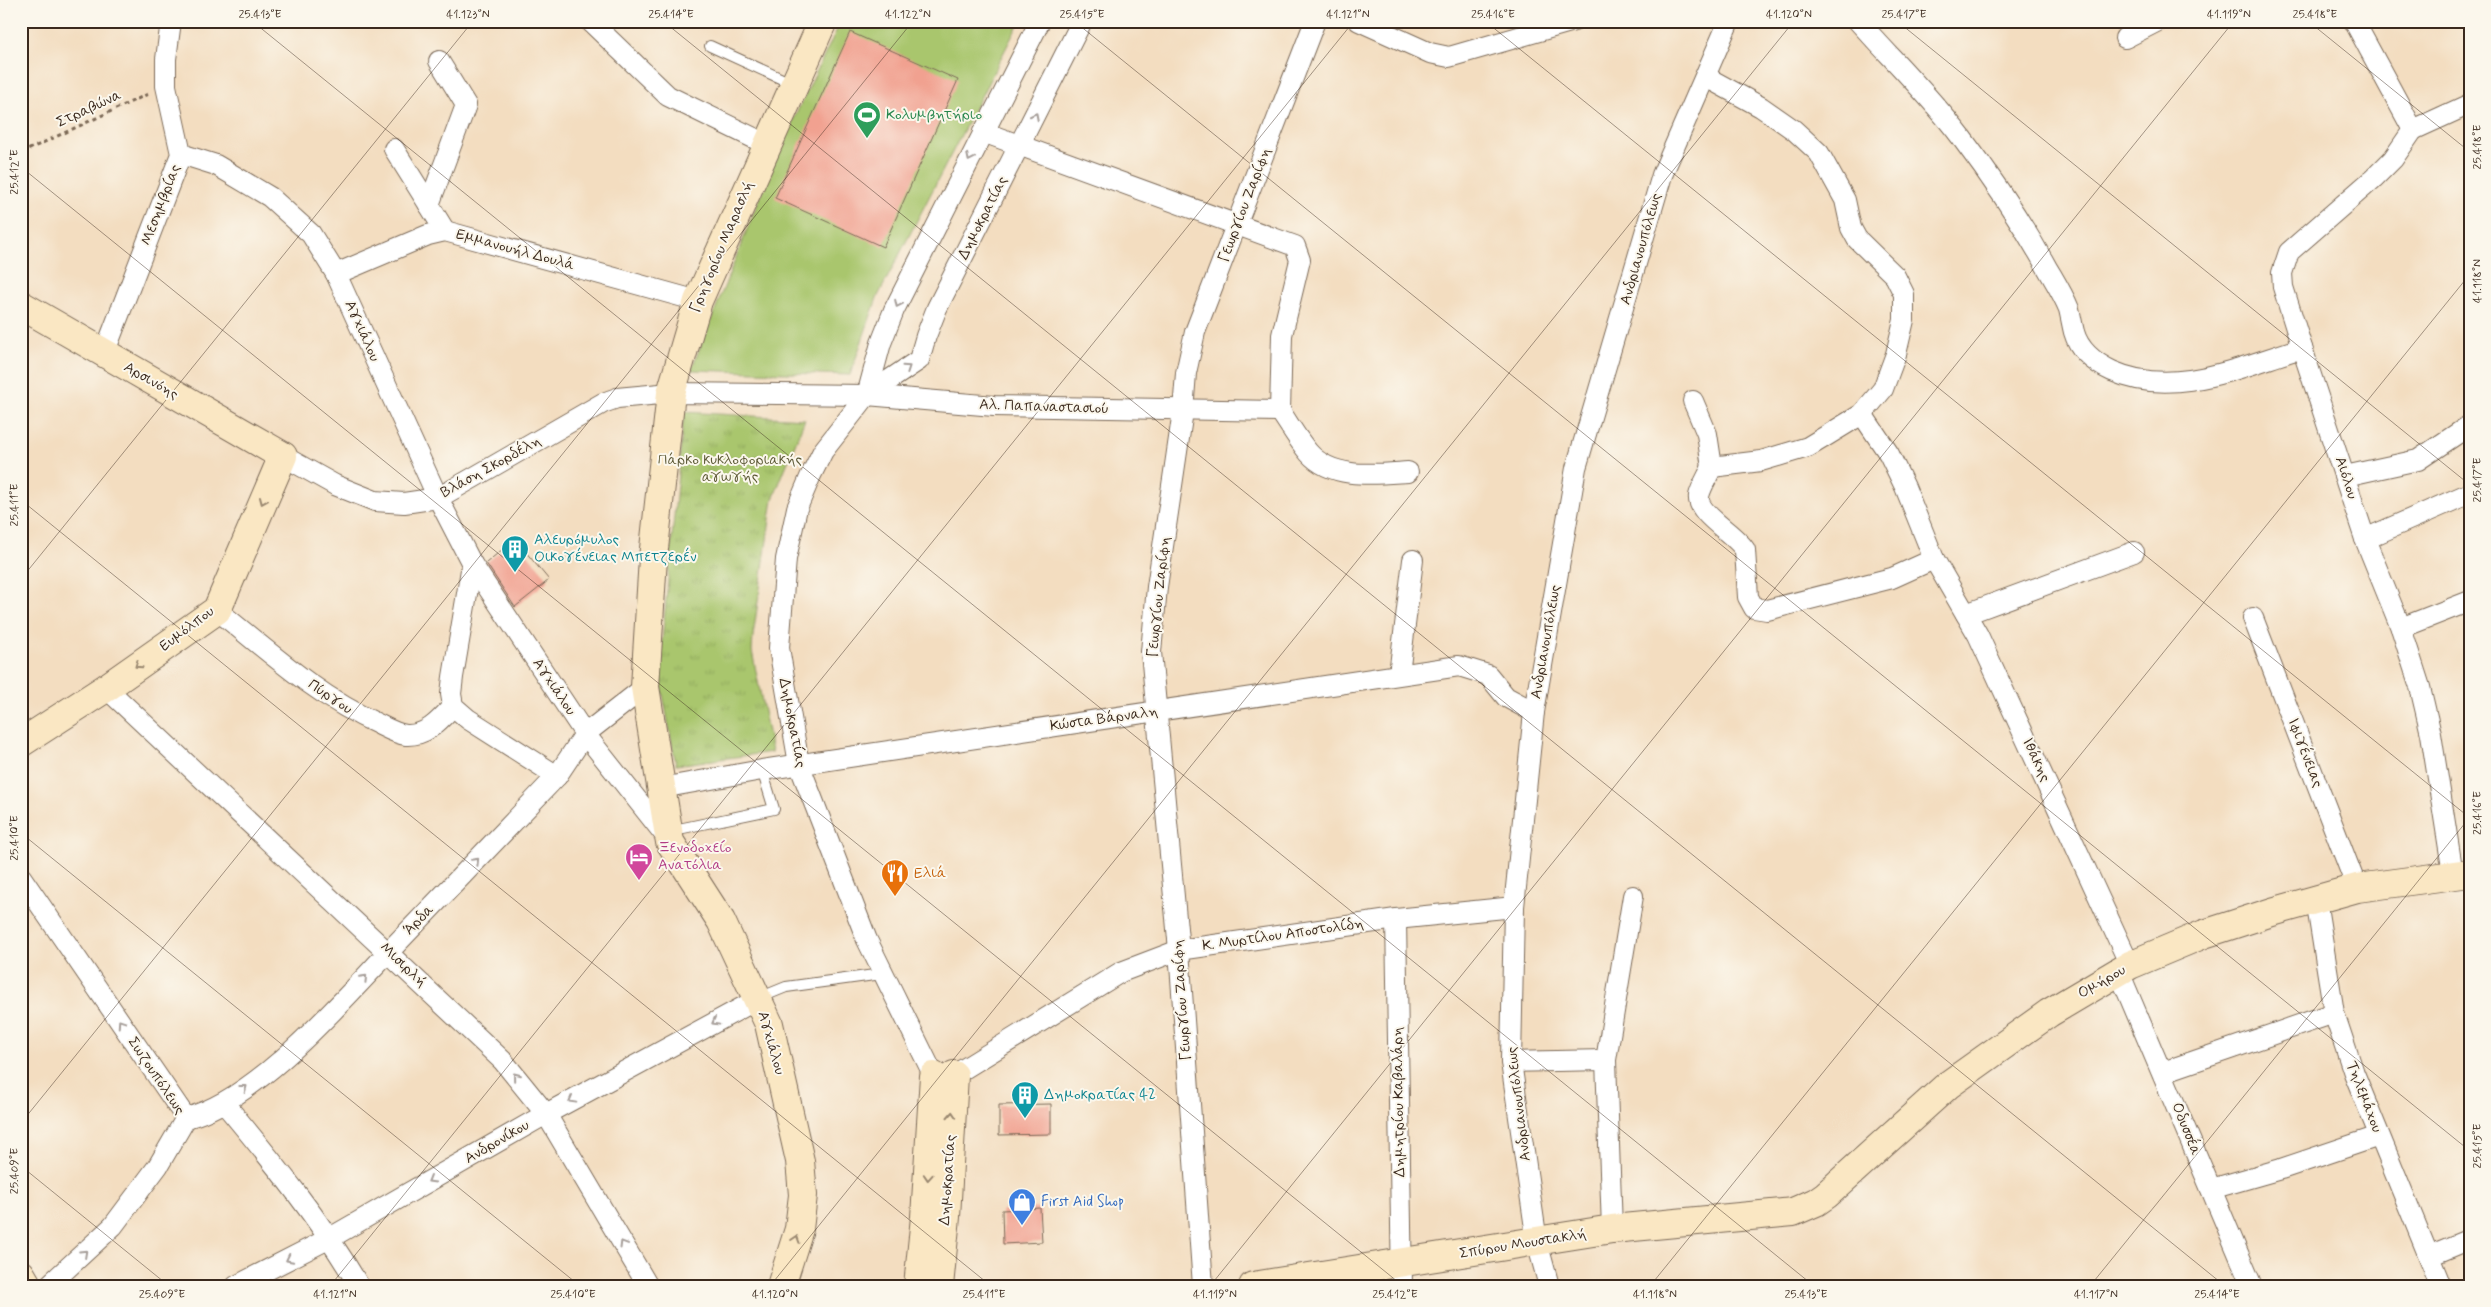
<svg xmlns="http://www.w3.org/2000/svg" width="2491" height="1307" viewBox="0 0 2491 1307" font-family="Mynerve,sans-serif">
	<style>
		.grass { fill: url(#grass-tufts); stroke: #727846 }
		.pitch { fill: #a9c66d; stroke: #727846 }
		.building { fill: #f1a190 }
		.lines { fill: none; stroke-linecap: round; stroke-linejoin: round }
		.lane-casing { stroke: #7b6957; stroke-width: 12 }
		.street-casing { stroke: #7b6957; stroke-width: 22 }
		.secondary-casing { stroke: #7b6957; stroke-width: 30 }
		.path { stroke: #7b6957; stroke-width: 3; stroke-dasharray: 4 4; stroke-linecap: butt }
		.lane { stroke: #fff; stroke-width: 10 }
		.street { stroke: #fff; stroke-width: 20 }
		.secondary { stroke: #fae7c3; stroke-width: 28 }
		.oneway { stroke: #a79f9a }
		.oneway2 { stroke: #9a8870 }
		.ticks { fill: none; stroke: #3b2a1e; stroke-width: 1; stroke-opacity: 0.45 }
		.labels { text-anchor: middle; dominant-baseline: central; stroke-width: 4; stroke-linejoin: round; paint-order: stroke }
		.street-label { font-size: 15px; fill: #3b2a1e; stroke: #fbf7ec }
		.leisure-label { font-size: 15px; fill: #27864d; stroke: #fbf7ec; text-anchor: start }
		.park-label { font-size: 15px; fill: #5c5936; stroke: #fbf7ec }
		.culture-label { font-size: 15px; fill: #0d838f; stroke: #fbf7ec; text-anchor: start }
		.hotel-label { font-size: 15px; fill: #b23c85; stroke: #fbf7ec; text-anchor: start }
		.food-label { font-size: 15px; fill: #c56008; stroke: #fbf7ec; text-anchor: start }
		.shop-label { font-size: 15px; fill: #366cbe; stroke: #fbf7ec; text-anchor: start }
		.neatline { fill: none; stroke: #3b2a1e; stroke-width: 2 }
		.ticks-label { font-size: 12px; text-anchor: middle; fill: #3b2a1e }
	</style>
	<defs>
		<pattern id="grass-tufts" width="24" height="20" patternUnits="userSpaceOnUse" patternTransform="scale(1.25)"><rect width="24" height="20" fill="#a9c66d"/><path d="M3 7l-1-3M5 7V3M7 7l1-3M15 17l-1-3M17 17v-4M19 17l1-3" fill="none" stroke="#92aa5e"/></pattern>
	</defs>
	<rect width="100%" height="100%" fill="#fbf7ec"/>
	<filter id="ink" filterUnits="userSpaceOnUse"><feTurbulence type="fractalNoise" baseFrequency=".02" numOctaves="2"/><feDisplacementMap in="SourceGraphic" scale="10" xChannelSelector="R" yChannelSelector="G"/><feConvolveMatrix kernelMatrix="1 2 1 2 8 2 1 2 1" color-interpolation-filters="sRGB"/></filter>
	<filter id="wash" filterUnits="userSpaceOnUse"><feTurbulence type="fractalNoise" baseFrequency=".0096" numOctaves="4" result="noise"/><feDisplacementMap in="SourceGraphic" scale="20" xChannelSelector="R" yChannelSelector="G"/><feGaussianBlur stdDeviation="1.12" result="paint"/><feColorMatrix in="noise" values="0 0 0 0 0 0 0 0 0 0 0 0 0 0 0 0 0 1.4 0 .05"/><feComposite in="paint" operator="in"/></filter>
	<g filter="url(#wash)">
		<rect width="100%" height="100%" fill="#f3ddc0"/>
		<path class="grass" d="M684,412L805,419L773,499L753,636L752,651L772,752L676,765L659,673Z"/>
		<path class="pitch" d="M841,21H1020L877,298L850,375L691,370L780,147Z"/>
		<g id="blocks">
			<g class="building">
				<path d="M850,32L958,80L883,247L775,198Z"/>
				<path d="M515,539L549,580L515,607L486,563Z"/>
				<path d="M1051,1104V1134L999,1135V1105Z"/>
				<path d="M1040,1208L1042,1242L1003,1244L1002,1210Z"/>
			</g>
		</g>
	</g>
	<g filter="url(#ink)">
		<use href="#blocks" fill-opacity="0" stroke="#7b6957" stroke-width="1"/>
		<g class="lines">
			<g class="lane-casing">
				<g id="lane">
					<path d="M710,46L793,84"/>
					<path d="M669,831L774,809L762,770"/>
					<path d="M759,998L786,987L882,974"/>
				</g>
			</g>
			<g class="street-casing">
				<g id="street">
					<path d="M590,21L668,96L766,144"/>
					<path d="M1082,21L937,308L926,336L919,360L867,395L823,451L811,475L797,508L786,559L779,648L799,764L867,940L934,1076L954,1075L1121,972L1179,950L1396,919L1514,907"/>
					<path d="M1359,21L1430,53L1449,57L1574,21"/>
					<path d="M1858,21C1892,59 1930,96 1961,137C1992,178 2021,221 2046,266C2054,280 2063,294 2069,309C2071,317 2072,324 2074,332C2079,350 2095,363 2112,371C2174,399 2241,366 2302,348"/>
					<path d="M2354,21L2413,130L2470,104"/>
					<path d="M2125,38L2158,21"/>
					<path d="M439,61L466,105L429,205L445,231"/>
					<path d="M1706,77L1761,107L1794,130L1819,153L1845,200L1851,228L1857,239L1895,276L1904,294V320L1896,354L1883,389L1862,414L1808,447L1761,461L1712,467C1708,476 1701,487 1699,496C1696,514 1736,534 1745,550L1748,597L1754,608L1767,610L1892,578L1934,559L1905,487L1889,454L1862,414"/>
					<path d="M2413,130L2393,159L2374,178L2289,252L2282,273L2283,287L2302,348L2365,539L2401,628L2420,687L2431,734L2453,874"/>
					<path d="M983,132L1295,246L1300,260L1282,335L1280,411"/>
					<path d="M394,149L429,205"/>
					<path d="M181,154L216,165L270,197L311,234L336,274L438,498L472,564L585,734L669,840"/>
					<path d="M336,274L428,235L445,231L698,301"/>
					<path d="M104,354L181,154L166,86V59L171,21"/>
					<path d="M867,395L881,343L894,310L1040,21"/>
					<path d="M1693,401L1707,434L1712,467"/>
					<path d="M1280,411C1289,424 1298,440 1309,453C1333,480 1376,474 1408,472"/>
					<path d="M283,456L335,485L375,501L404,503L438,498L603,403L617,398L671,393L867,395L994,406L1280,411"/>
					<path d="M2345,476L2418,460L2470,425"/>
					<path d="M2365,539L2470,493"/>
					<path d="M1934,559L1978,635L2130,965"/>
					<path d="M472,564L453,677L451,694L453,706L468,719L557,776"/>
					<path d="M217,610C268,651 318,697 378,724C386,728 397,734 406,735C427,736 440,720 453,706"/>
					<path d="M1966,614L2134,552"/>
					<path d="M2253,618L2357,888"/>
					<path d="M2401,628L2470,601"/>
					<path d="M1399,674L1413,560"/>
					<path d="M106,688L503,1061L546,1114L648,1286"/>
					<path d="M661,788L762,770L1459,666L1488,675L1506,697L1534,712"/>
					<path d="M21,877L186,1118L158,1166L113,1226L48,1286"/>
					<path d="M2316,900L2334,1013L2354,1073L2441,1286"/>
					<path d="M1396,919L1402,1286"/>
					<path d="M2119,972L2252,1286"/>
					<path d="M1511,1062L1606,1060"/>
					<path d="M2163,1072L2334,1013"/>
					<path d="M224,1103C274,1163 319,1218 359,1286"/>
					<path d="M186,1118C260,1099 347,995 400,940C452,886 505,831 557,776L585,734L645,687"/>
					<path d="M2211,1189L2281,1169L2379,1136"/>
					<path d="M1612,1229L1606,1060L1633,896"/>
					<path d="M2429,1256L2470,1239"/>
					<path d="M236,1286L330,1238L546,1114L758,999"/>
					<path d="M1203,1286L1179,950L1151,652L1157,587L1183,411L1186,373L1195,332L1315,21"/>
					<path d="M1549,1286L1537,1242L1511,1062L1514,907L1534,712L1576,468L1662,175L1729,21"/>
				</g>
			</g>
			<g class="secondary-casing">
				<g id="secondary">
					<path d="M21,305L283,456L217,610L106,688L21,743"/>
					<path d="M21,1274L28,1286"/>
					<path d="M781,1286L799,1229L803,1195L800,1161L769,1024L721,921L670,842L645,687L653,558L671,393L698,301L823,21"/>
					<path d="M918,1286L925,1217L934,1076"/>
					<path d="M939,1286L946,1217L954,1075"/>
					<path d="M1253,1286L1612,1229L1793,1212L1816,1202L1826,1195L1948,1085L2049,1013L2130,965L2204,934L2272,912L2357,888L2470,873"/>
				</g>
			</g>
			<path class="path" d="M21,153L148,94"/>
			<use href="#lane" class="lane"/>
			<use href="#street" class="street"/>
			<use href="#secondary" class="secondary"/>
		</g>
		<defs><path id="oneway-chevron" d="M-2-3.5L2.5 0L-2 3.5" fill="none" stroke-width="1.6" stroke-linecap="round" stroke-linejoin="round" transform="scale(1.25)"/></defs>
		<g class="oneway">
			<use href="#oneway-chevron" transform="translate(1035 116) rotate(-63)"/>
			<use href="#oneway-chevron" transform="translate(970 158) rotate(116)"/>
			<use href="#oneway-chevron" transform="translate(898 304) rotate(116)"/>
			<use href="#oneway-chevron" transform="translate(907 368) rotate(-34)"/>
			<use href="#oneway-chevron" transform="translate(476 861) rotate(-46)"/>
			<use href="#oneway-chevron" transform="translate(364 978) rotate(-46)"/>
			<use href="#oneway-chevron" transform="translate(715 1022) rotate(151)"/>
			<use href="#oneway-chevron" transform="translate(121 1023) rotate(-124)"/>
			<use href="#oneway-chevron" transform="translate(516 1076) rotate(-129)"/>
			<use href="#oneway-chevron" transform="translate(244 1088) rotate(-37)"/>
			<use href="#oneway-chevron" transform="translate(572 1100) rotate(151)"/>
			<use href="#oneway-chevron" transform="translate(431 1180) rotate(150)"/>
			<use href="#oneway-chevron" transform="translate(623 1244) rotate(-121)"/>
			<use href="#oneway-chevron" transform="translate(84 1253) rotate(-43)"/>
			<use href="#oneway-chevron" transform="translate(289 1259) rotate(153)"/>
		</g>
		<g class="oneway2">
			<use href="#oneway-chevron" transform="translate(263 501) rotate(113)"/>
			<use href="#oneway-chevron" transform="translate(138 665) rotate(145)"/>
			<use href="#oneway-chevron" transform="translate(952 1115) rotate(-87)"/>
			<use href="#oneway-chevron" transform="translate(928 1177) rotate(94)"/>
			<use href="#oneway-chevron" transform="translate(796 1239) rotate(-72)"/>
		</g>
	</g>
	<path class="ticks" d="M252,21L1814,1286M663,21L2225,1286M1074,21L2470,1151M1485,21L2470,818M1897,21L2470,485M2308,21L2470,152M21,36L33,21M21,167L1403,1286M21,500L991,1286M21,579L473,21M21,833L580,1286M21,1123L913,21M21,1166L169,1286M330,1286L1354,21M770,1286L1794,21M1210,1286L2234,21M1650,1286L2470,274M2090,1286L2470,817"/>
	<defs>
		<g id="stadium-pin" transform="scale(1.4375)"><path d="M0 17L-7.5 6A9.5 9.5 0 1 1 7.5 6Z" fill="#2e9e5b" stroke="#fbf7ec"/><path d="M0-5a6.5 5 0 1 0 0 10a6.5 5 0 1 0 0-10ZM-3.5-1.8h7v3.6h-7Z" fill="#fff"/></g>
		<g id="building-pin" transform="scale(1.4375)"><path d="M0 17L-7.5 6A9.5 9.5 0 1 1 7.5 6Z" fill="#0f9aa8" stroke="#fbf7ec"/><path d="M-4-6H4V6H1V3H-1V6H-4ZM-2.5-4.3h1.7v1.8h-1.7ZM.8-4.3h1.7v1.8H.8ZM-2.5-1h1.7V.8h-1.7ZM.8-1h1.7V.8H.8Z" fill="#fff"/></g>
		<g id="hotel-pin" transform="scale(1.4375)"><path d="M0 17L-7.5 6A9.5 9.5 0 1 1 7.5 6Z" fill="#d1479c" stroke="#fbf7ec"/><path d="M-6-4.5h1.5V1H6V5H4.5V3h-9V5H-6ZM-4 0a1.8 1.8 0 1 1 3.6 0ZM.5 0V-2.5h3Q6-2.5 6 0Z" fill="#fff"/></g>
		<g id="restaurant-pin" transform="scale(1.4375)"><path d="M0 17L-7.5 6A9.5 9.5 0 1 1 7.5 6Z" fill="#e8710a" stroke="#fbf7ec"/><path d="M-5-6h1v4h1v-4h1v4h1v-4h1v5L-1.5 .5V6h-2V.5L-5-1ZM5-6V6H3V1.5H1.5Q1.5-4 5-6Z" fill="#fff"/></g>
		<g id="shop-pin" transform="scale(1.4375)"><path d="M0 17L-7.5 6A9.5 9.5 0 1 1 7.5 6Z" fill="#3f7fe0" stroke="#fbf7ec"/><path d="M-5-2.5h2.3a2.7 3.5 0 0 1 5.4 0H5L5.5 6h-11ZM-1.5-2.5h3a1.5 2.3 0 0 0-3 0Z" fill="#fff"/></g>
	</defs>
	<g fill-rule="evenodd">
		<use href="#stadium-pin" x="867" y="115"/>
		<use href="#building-pin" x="515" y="549"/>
		<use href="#hotel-pin" x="639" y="857"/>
		<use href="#restaurant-pin" x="895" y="873"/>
		<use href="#building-pin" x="1025" y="1095"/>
		<use href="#shop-pin" x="1022" y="1202"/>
	</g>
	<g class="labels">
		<g class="street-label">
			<text transform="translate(89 109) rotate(-25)">Στραβώνα</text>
			<text transform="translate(161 205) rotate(-69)">Μεσημβρίας</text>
			<text transform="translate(1245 205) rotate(-69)">Γεωργίου Ζαρίφη</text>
			<text transform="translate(983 218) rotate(-63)">Δημοκρατίας</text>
			<text transform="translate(722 247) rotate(-67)">Γρηγορίου Μαρασλή</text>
			<text transform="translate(1641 249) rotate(-74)">Ανδριανουπόλεως</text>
			<text transform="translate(515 250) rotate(15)">Εμμανουήλ Δουλά</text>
			<text transform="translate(362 331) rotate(66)">Αγχιάλου</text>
			<text transform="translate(151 381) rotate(30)">Αρσινόης</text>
			<text transform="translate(1044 407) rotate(2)">Αλ. Παπαναστασιού</text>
			<text transform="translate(491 467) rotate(-29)">Βλάση Σκορδέλη</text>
			<text transform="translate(2346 478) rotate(72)">Αιόλου</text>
			<text transform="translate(1159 597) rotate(-84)">Γεωργίου Ζαρίφη</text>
			<text transform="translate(187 629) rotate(-37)">Ευμόλπου</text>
			<text transform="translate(1546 642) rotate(-80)">Ανδριανουπόλεως</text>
			<text transform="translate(554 687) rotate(56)">Αγχιάλου</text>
			<text transform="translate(330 697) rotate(34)">Πύργου</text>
			<text transform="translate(1104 719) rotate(-8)">Κώστα Βάρναλη</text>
			<text transform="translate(792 723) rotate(79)">Δημοκρατίας</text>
			<text transform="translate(2305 753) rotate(69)">Ιφιγένειας</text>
			<text transform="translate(2036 760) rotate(65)">Ιθάκης</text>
			<text transform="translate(419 920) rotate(-46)">Άρδα</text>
			<text transform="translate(1283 935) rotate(-8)">Κ. Μυρτίλου Αποστολίδη</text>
			<text transform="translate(403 965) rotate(43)">Μισιρλή</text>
			<text transform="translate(2102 982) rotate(-30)">Ομήρου</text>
			<text transform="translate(1182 1000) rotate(-94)">Γεωργίου Ζαρίφη</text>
			<text transform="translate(771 1043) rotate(74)">Αγχιάλου</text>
			<text transform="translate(156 1076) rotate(56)">Σωζουπόλεως</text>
			<text transform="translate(2364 1097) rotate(69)">Τηλεμάχου</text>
			<text transform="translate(1399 1102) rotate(-91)">Δημητρίου Καβαλάρη</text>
			<text transform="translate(1519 1104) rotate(-97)">Ανδριανουπόλεως</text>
			<text transform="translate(2186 1129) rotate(68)">Οδυσσέα</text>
			<text transform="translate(497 1142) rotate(-30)">Ανδρονίκου</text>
			<text transform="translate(948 1180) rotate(-86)">Δημοκρατίας</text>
			<text transform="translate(1523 1244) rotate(-9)">Σπύρου Μουστακλή</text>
		</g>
		<g class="leisure-label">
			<text x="886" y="115">Κολυμβητήριο</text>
		</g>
		<g class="park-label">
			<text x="730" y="460">Πάρκο κυκλοφοριακής<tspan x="730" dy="17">αγωγής</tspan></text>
		</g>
		<g class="culture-label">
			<text x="534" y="540">Αλευρόμυλος<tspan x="534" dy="17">Οικογένειας Μπετζερέν</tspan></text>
			<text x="1044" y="1095">Δημοκρατίας 42</text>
		</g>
		<g class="hotel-label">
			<text x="658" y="848">Ξενοδοχείο<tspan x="658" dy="17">Ανατόλια</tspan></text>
		</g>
		<g class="food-label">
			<text x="914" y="873">Ελιά</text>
		</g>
		<g class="shop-label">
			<text x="1041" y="1202">First Aid Shop</text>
		</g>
	</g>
	<rect width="2491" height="1307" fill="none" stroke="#fbf7ec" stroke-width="55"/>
	<rect x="28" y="28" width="2436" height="1252" class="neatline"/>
	<g class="ticks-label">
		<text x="260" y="18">25.413°E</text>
		<text x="468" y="18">41.123°N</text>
		<text x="671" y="18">25.414°E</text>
		<text x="908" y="18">41.122°N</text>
		<text x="1082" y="18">25.415°E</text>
		<text x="1348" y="18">41.121°N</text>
		<text x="1493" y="18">25.416°E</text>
		<text x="1789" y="18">41.120°N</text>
		<text x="1904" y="18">25.417°E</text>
		<text x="2229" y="18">41.119°N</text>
		<text x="2315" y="18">25.418°E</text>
		<text transform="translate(2477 147) rotate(-90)" y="4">25.418°E</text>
		<text transform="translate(14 172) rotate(-90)" y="4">25.412°E</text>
		<text transform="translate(2477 281) rotate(-90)" y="4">41.118°N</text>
		<text transform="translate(2477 480) rotate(-90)" y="4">25.417°E</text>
		<text transform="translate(14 505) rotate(-90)" y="4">25.411°E</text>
		<text transform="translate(2477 813) rotate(-90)" y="4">25.416°E</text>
		<text transform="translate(14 838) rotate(-90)" y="4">25.410°E</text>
		<text transform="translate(2477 1146) rotate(-90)" y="4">25.415°E</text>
		<text transform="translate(14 1171) rotate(-90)" y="4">25.409°E</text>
		<text x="162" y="1298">25.409°E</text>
		<text x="335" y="1298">41.121°N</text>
		<text x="573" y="1298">25.410°E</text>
		<text x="775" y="1298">41.120°N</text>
		<text x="984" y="1298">25.411°E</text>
		<text x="1215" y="1298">41.119°N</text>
		<text x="1395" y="1298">25.412°E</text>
		<text x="1655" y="1298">41.118°N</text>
		<text x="1806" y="1298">25.413°E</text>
		<text x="2096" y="1298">41.117°N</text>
		<text x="2217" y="1298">25.414°E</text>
	</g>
</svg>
